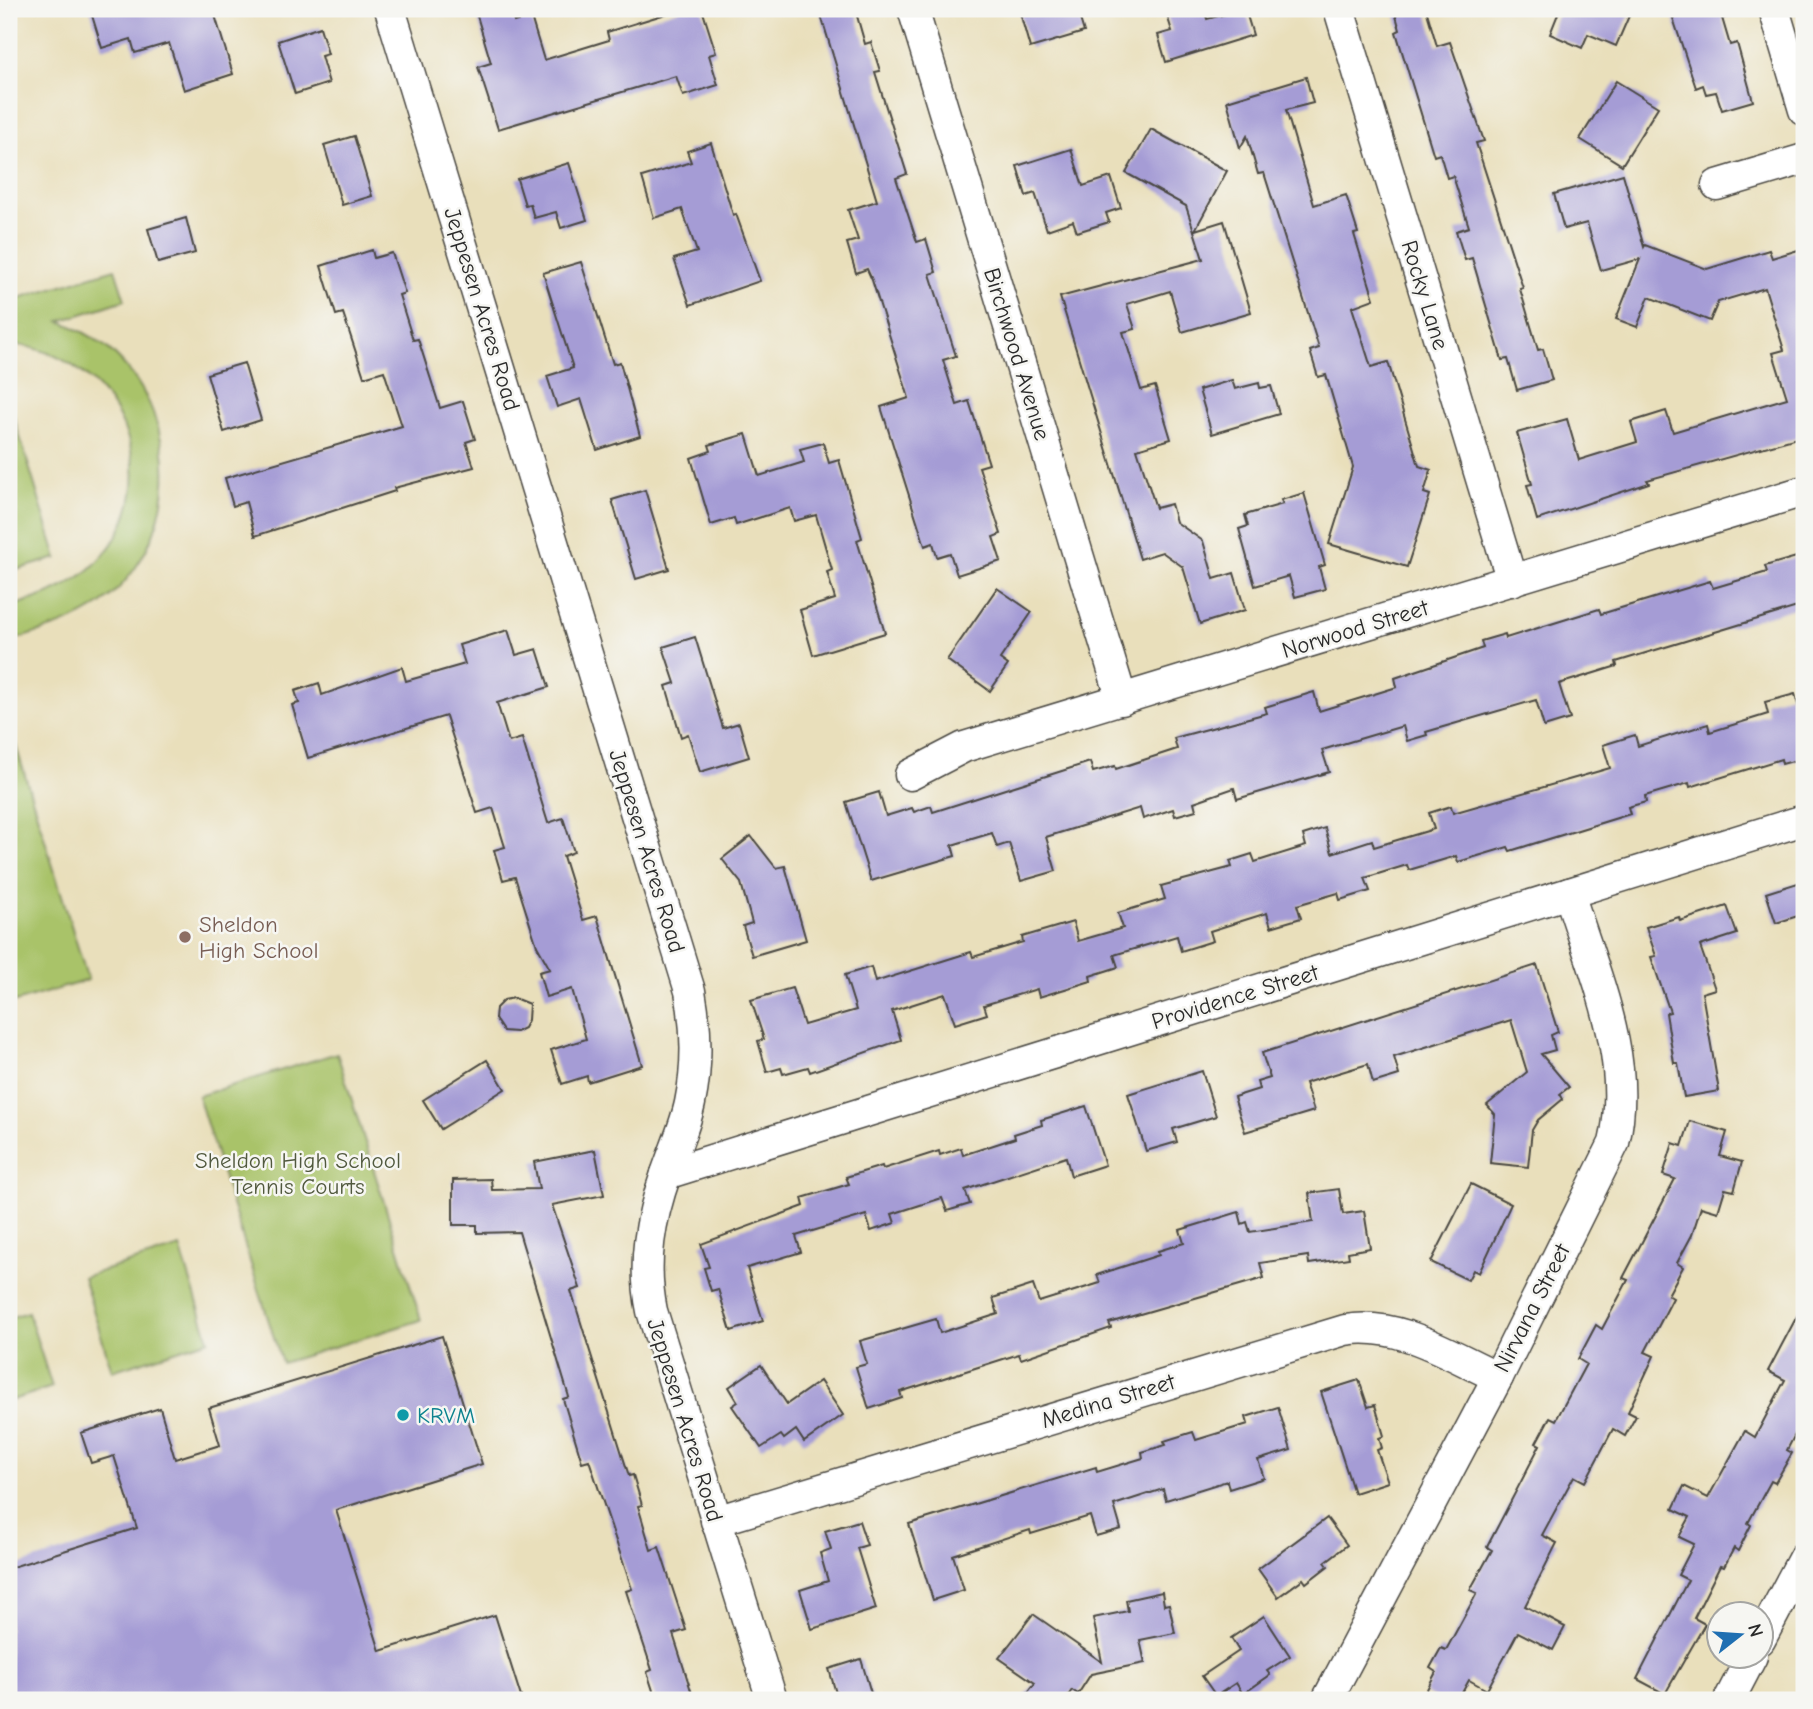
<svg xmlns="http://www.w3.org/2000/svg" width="1813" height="1709" viewBox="0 0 1813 1709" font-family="'Comic Neue',sans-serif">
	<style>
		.green { fill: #a9c369; stroke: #6a774a; stroke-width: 2 }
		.building { fill: #a59cd5 }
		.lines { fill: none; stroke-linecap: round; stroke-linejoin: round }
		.minor-casing { stroke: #484641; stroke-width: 33 }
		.minor { stroke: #fff; stroke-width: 30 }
		.education-dot { fill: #8d6e63; stroke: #f6f6f2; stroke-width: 2.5 }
		.culture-dot { fill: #0f9aa8; stroke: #f6f6f2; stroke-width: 2.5 }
		.labels { text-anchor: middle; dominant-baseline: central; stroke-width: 5; stroke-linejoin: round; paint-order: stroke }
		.street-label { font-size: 23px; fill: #2b2b2b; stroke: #f6f6f2 }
		.education-label { font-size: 23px; fill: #785e54; stroke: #f6f6f2; text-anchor: start }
		.park-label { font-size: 23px; fill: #51593e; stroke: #f6f6f2 }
		.culture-label { font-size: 23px; fill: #0d838f; stroke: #f6f6f2; text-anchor: start }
	</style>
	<rect width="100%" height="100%" fill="#f6f6f2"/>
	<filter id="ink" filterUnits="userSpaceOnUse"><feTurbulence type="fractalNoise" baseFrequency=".0143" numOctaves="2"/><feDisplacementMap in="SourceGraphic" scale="14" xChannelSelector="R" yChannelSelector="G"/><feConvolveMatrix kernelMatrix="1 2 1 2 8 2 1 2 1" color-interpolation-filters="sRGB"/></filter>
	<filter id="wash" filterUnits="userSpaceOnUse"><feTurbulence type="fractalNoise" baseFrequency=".00686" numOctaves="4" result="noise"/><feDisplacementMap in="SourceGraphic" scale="28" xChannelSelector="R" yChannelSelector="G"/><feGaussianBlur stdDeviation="1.57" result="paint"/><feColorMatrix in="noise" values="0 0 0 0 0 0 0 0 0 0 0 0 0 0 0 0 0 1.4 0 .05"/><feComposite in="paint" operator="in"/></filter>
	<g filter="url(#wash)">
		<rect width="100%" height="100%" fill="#e9dfbb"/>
		<g class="green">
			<path d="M115,269L125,300L60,321C79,329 98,339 114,354C185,422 181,542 102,603C75,623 41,632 9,641V607C42,597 74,587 98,561C176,479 116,353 9,344V301Z"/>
			<path d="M9,401L57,558L9,572Z"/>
			<path d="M11,730L88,980L9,1004V731Z"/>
			<path d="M337,1053L421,1320L282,1363L198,1096Z"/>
			<path d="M180,1247L209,1340L112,1371L83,1277Z"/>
			<path d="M28,1312L52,1387L9,1401V1318Z"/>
		</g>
		<g id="blocks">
			<g class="building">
				<path d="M90,9H213L233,74L184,90L169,43L135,53L131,39L102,48Z"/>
				<path d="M475,9H510L514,22L531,17L544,60L609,40L607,32L682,9H702L716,53L709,55L718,85L683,96L676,76L498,129L478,67L491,63Z"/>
				<path d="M819,9H855L865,44L871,42L880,71L875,72L907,174L896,178L917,242L926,239L936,272L930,274L956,356L943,360L957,405L969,401L989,464L979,467L1001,534L993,537L1001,561L957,575L950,553L937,557L933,543L925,546L881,407L909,398L872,280L867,269L856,273L847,243L858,240L848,210L877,201Z"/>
				<path d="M1035,9H1077L1084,32L1030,48L1020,13Z"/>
				<path d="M1165,9H1204L1207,19L1245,9L1253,35L1166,62L1158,35L1172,31Z"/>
				<path d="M1394,9H1426L1437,46L1450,42L1484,141L1476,143L1523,288L1520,289L1538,350L1543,349L1552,380L1517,390L1508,359L1502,360L1472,258L1465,260L1456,231L1469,227L1453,176L1447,178L1440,154L1434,156L1396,32L1400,30Z"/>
				<path d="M1560,9H1632L1616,46L1588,34L1582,48L1550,34Z"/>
				<path d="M1670,9H1734L1735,15L1722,18L1730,45L1737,43L1753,101L1722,110L1716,92L1706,94L1703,85L1696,88Z"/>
				<path d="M320,27L328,54L321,56L329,83L295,94L278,41Z"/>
				<path d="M1306,77L1313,103L1286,110L1314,205L1346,195L1358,233L1354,234L1374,299L1352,307L1371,367L1388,362L1419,466L1431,470L1424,493L1430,495L1407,567L1329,544L1353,467L1326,375L1318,377L1310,351L1319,348L1264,173L1258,174L1247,136L1240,148L1227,101Z"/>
				<path d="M1616,81L1658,107L1622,165L1580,139Z"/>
				<path d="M1151,129L1227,171L1195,230L1224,221L1251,312L1182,332L1170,291L1127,304L1135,329L1123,332L1141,390L1155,386L1171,439L1137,449L1156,508L1171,504L1176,522L1203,541L1214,579L1234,573L1245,610L1200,624L1183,567L1162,552L1140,559L1060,297L1203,259L1186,206L1126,173Z"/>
				<path d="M354,136L372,196L342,205L324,145Z"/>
				<path d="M711,143L733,215L736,214L760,281L690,305L674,259L697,252L682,209L654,218L642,177L691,162L687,151Z"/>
				<path d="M1071,149L1083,186L1111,177L1121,208L1106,213L1109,222L1077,232L1073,221L1047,230L1035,193L1026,196L1017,166Z"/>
				<path d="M569,163L587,220L561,228L556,212L534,218L530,204L525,205L517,179Z"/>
				<path d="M1623,174L1644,247L1645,245L1707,269L1769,250L1772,258L1798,250L1804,269V436L1647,480L1649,483L1537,520L1527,485L1532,484L1517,433L1567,419L1579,460L1637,442L1631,422L1666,411L1673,432L1787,398L1773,353L1784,350L1765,288L1718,302L1710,321L1649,297L1637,327L1616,319L1640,259L1601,270L1587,223L1564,229L1554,194Z"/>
				<path d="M186,218L195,253L158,263L148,229Z"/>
				<path d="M372,250L374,258L392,253L405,293L399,295L413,340L418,339L440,408L463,401L475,439L466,442L474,467L394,488L395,491L255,536L246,502L233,506L225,478L402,426L384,371L364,377L343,313L336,315L321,266Z"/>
				<path d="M581,262L613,364L620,362L640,436L597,450L581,399L557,407L547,376L573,368L543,273Z"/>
				<path d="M244,363L261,420L224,432L207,374Z"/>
				<path d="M1232,380L1235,389L1259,383L1260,388L1271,386L1279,414L1212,434L1199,390Z"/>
				<path d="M746,434L759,476L804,462L800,449L823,443L829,463L839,460L862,538L857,540L885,633L813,655L800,610L835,599L827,572L832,570L816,515L794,521L790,508L736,525L734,518L711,525L691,458L711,451L709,445Z"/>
				<path d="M645,490L669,569L636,579L612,500Z"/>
				<path d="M1304,493L1325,565L1319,567L1325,589L1295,597L1289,576L1255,586L1239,529L1248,526L1245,515L1283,504L1281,500Z"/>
				<path d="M1800,556L1804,572V605L1616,662L1617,666L1559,684L1570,719L1544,727L1536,700L1426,732L1427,735L1407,741L1403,726L1322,750L1329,772L1237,799L1234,788L1194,802L1196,810L1175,816L1173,809L1143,819L1140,808L1046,837L1056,871L1021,881L1009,843L997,847L992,833L952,845L955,856L871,881L846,802L879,792L886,816L912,808L914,812L931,806L933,812L1090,762L1093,772L1115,766L1116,769L1177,749L1174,738L1267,713L1265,707L1314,692L1319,711L1397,687L1395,678L1483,648L1481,641L1505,634L1506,638L1599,609L1601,614L1710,581L1713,588L1767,572L1765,566Z"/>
				<path d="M997,588L1032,612L1000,659L1008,665L990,691L947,660Z"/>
				<path d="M508,630L516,655L537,649L549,687L497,703L509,742L522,738L548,823L563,818L574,852L563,856L583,920L597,916L642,1065L588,1082L587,1076L562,1084L551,1050L586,1039L572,989L546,997L539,972L550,969L537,946L515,877L503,880L494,850L505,847L493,808L477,813L446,716L308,758L292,705L299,703L295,691L319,683L322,695L402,667L406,681L465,664L459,645Z"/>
				<path d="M695,637L723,728L739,723L749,757L700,772L688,734L681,737L666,686L675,683L663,647Z"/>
				<path d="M1795,694L1804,726V758L1782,764L1781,759L1690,787L1689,783L1645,796L1646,802L1628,807L1630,814L1510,851L1508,847L1458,862L1456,856L1409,870L1407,865L1365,878L1370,891L1340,900L1338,893L1297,905L1301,918L1271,927L1267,913L1210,931L1213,941L1181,951L1177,936L1114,955L1118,967L1090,976L1091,981L1039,997L1037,989L984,1005L987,1014L955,1024L945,994L892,1011L901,1040L810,1072L808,1067L783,1074L781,1068L767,1072L758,1041L764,1039L751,1000L792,988L804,1025L856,1010L845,975L871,967L875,982L971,952L973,957L1023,942L1022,937L1073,922L1078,941L1123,928L1118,913L1165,899L1161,886L1232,867L1230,861L1252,854L1255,862L1306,846L1303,835L1325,828L1332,853L1372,840L1374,847L1434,829L1429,813L1451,806L1453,813L1610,768L1603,745L1635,735L1638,746L1708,724L1710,732L1768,714L1765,702Z"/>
				<path d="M751,836L776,868L785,866L806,940L752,956L743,926L752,923L741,883L722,859Z"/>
				<path d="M1804,881V914L1776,923L1766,893Z"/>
				<path d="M1727,906L1737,934L1700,946L1715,989L1702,993L1719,1091L1684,1097L1678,1063H1674L1666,1013L1670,1012L1651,957L1656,956L1646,927L1679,917L1680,921Z"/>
				<path d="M1537,965L1558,1032L1551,1035L1555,1050L1541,1054L1569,1087L1560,1094L1563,1099L1538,1120L1532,1130L1528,1167L1490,1163L1495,1114L1487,1105L1527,1072L1511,1020L1394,1057L1399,1075L1373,1083L1368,1064L1305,1083L1314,1111L1245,1132L1234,1097L1259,1089L1257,1082L1270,1078L1262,1053Z"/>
				<path d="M514,998L529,1004L528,1020L524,1028L516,1032L503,1031L495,1019L496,1008L504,1000Z"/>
				<path d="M487,1060L505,1089L441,1129L423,1100Z"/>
				<path d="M1202,1071L1216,1116L1173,1129L1177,1142L1146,1151L1128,1094Z"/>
				<path d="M1086,1106L1105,1165L1071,1176L1066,1157L965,1190L970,1204L947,1211L942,1198L892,1214L895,1223L871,1231L866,1215L796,1236L801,1252L747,1268L763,1321L731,1331L718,1289L711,1291L704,1268L709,1267L701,1244L804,1206L802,1198L849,1184L846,1177L882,1166L883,1169L939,1151L940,1155L961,1148L963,1155L1015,1138L1014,1134L1042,1125L1041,1120Z"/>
				<path d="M1690,1121L1727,1132L1720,1156L1742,1162L1734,1191L1725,1189L1718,1212L1701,1207L1692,1235L1677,1263L1683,1267L1668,1295L1673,1298L1645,1352L1654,1356L1628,1412L1636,1416L1625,1436L1613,1429L1585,1482L1574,1476L1542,1535L1557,1543L1525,1606L1565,1627L1553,1650L1518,1632L1487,1690L1469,1680L1458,1700H1438L1425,1693L1436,1672L1430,1668L1441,1648L1446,1650L1477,1593L1470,1590L1492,1550L1487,1547L1540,1445L1536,1443L1550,1417L1556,1420L1586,1364L1578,1359L1596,1325L1602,1329L1628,1280L1623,1278L1675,1179L1663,1175L1673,1143L1682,1146Z"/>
				<path d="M595,1150L604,1195L552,1205L580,1288L571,1291L629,1476L633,1475L642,1505L638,1506L651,1550L659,1547L686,1630L673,1634L694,1700H656L647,1672L652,1670L626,1591L632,1589L589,1460L582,1462L563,1399L569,1397L519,1232L477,1233V1225H453V1180L491,1179L492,1190L539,1189L534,1162Z"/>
				<path d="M1471,1184L1511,1204L1479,1273L1473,1270L1468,1280L1431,1262Z"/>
				<path d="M1339,1189L1343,1214L1364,1211L1370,1248L1348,1252L1349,1258L1309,1264L1308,1256L1260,1263L1264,1278L1109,1323L1111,1328L1021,1359L1019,1354L900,1392L902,1398L869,1409L856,1367L867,1364L860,1341L936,1319L940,1333L998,1314L993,1298L1033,1285L1039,1302L1100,1283L1097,1275L1159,1255L1158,1251L1184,1243L1180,1230L1239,1212L1242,1224L1247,1222L1250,1232L1313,1222L1309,1193Z"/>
				<path d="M1804,1303V1417L1787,1450L1792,1453L1775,1483L1771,1481L1748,1523L1751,1525L1738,1551L1734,1548L1724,1567L1720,1566L1694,1618L1705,1624L1665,1694L1637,1679L1688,1580L1678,1575L1694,1544L1679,1537L1690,1517L1673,1509L1684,1486L1708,1498L1745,1431L1755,1437L1785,1380L1768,1371Z"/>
				<path d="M442,1336L482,1464L336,1510L380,1651L495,1615L522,1700H9V1568L137,1528L114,1456L91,1463L81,1433L160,1408L175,1459L220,1445L209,1408Z"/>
				<path d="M761,1365L787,1404L820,1381L843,1415L804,1442L796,1430L784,1439L781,1435L761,1448L732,1406L738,1402L729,1387Z"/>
				<path d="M1359,1380L1368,1407L1375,1405L1384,1436L1379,1438L1382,1448L1377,1450L1388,1482L1354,1493L1321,1392Z"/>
				<path d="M1278,1407L1291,1450L1258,1460L1264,1478L1229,1489L1227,1481L1166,1500L1163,1489L1114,1505L1121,1529L1096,1536L1090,1516L1031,1534L1030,1530L953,1555L964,1590L933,1600L909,1524L1096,1467L1097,1472L1143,1458L1142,1452L1166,1445L1164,1441L1193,1432L1196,1440L1248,1424L1246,1417Z"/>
				<path d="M1327,1518L1347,1545L1325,1562L1328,1566L1306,1583L1303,1579L1278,1597L1258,1569Z"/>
				<path d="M859,1521L867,1545L857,1548L876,1609L812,1629L800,1590L828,1581L820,1553L831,1549L825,1531Z"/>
				<path d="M1162,1592L1164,1605L1169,1604L1175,1633L1140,1640L1145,1663L1091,1674L1078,1694L1072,1690L1065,1700H1022L1035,1683L999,1658L1033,1614L1102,1662L1093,1618L1128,1611L1126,1600Z"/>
				<path d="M1264,1616L1290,1656L1267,1671L1270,1675L1243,1694L1236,1683L1216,1696L1202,1676L1239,1651L1231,1638Z"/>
				<path d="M861,1659L873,1700H838L829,1669Z"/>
			</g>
		</g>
	</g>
	<g filter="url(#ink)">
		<use href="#blocks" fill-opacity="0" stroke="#484641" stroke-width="2"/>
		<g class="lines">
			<g class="minor-casing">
				<g id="minor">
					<path d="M390,9L690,991C697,1029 698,1065 690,1103C685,1127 674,1150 666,1174C650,1219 642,1263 652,1311L772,1700"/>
					<path d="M913,9L1122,700"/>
					<path d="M1339,9L1512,581"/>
					<path d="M1774,9L1804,110"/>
					<path d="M1717,185L1804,159"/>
					<path d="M910,775L964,747L1804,491"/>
					<path d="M666,1174L1804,820"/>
					<path d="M716,1521L1345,1330C1400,1321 1449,1355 1498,1377"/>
					<path d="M1760,1640L1804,1557"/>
					<path d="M1327,1700L1498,1377L1614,1143C1634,1058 1594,974 1569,893"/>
					<path d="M1729,1700L1752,1656"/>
				</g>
			</g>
			<use href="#minor" class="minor"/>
		</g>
	</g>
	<circle class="education-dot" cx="185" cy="937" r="7"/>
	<circle class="culture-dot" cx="403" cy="1415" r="7"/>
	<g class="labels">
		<g class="street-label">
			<text transform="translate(1425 295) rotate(73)">Rocky Lane</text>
			<text transform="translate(482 309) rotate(73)">Jeppesen Acres Road</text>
			<text transform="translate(1017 354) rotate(73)">Birchwood Avenue</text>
			<text transform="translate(1355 629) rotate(-17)">Norwood Street</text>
			<text transform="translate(647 851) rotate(73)">Jeppesen Acres Road</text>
			<text transform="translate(1235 997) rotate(-17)">Providence Street</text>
			<text transform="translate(1532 1308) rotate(-63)">Nirvana Street</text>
			<text transform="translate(1108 1401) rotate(-17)">Medina Street</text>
			<text transform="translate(685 1420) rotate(73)">Jeppesen Acres Road</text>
		</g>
		<g class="education-label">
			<text x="199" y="924">Sheldon<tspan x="199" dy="26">High School</tspan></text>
		</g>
		<g class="park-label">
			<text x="298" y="1160">Sheldon High School<tspan x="298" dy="26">Tennis Courts</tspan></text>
		</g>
		<g class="culture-label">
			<text x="417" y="1415">KRVM</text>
		</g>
	</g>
	<rect width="1813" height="1709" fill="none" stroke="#f6f6f2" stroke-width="35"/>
	<g transform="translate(1740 1635) rotate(73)"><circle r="33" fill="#f6f6f2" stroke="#a5a5a2" stroke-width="2"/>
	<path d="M0-5L12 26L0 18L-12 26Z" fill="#1f6fb2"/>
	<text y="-10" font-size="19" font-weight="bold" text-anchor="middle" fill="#2b2b2b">N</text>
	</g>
</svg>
